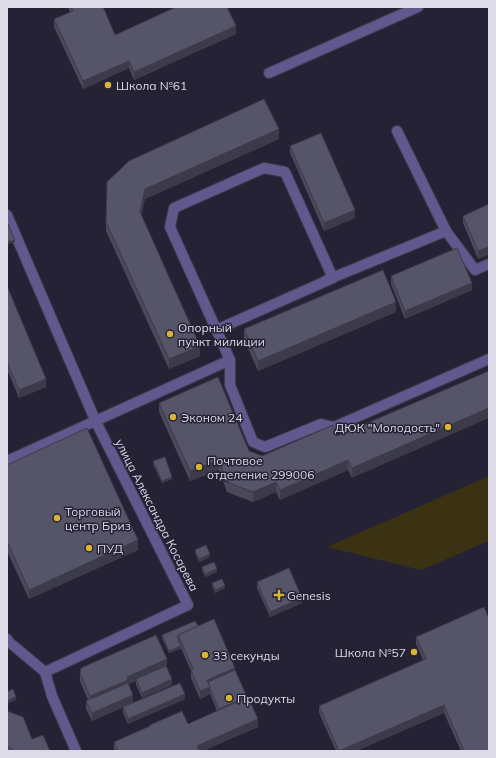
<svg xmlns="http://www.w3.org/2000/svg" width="496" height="758" viewBox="0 0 496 758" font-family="Mulish,sans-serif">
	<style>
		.green { fill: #3b3214 }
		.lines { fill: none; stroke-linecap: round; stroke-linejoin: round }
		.minor-casing { stroke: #3e3c4d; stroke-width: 12 }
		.minor { stroke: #61588e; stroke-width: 10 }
		.wall { fill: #4a485a }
		.shaded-wall { fill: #3c3b4a }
		.building { fill: #565469; stroke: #3c3b4a }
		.poi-dot { fill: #d7b434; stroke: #242234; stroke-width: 1.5 }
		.labels { text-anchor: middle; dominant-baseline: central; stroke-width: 3; stroke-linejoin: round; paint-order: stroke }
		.poi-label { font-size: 12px; fill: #dddbe8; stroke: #242234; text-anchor: start }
		.street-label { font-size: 12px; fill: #dddbe8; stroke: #242234 }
	</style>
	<rect width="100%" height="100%" fill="#242234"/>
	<path class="green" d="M489,476V541L421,570L327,547Z"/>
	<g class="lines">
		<g class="minor-casing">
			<g id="minor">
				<path d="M269,73L418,7"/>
				<path d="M7,215L96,422L188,605L45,672L52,696L76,751"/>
				<path d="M446,231L475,270L489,264"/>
				<path d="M327,280L446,231L397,131"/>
				<path d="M216,330L333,278L285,172L264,168L174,208L170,227L230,360V385L253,442L265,447L321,424L334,427L489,359"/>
				<path d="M7,461L230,360"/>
				<path d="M7,639L9,642L45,672"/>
			</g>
		</g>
		<use href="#minor" class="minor"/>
	</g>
	<g class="wall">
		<path d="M68,7H103L115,35L236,34L134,80L129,68L83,89L54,27V19L70,12Z"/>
		<path d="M264,99L279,139L145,199L141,216L200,356L169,369L106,231V222Z"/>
		<path d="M290,146L355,218L324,231L290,153Z"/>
		<path d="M489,204V254L478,259L463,223V216Z"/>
		<path d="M391,276L472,290L405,319L391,284Z"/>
		<path d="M7,286L46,387L19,398L7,369Z"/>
		<path d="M396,312L258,371L244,339V329Z"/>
		<path d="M489,371L352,478L348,470L280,500L276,492L253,502L227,492L219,470L190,481L159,412V403L249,451L262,456L337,436Z"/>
		<path d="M153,461L172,479L162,483L153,464Z"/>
		<path d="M7,465L138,550L29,599L7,551Z"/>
		<path d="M195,550L210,557L199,562L195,553Z"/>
		<path d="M202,567L217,572L205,577L202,570Z"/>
		<path d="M257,582L302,603L270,617L257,588Z"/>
		<path d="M212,583L225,588L215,593L212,586Z"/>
		<path d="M198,626L235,670L247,698L258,727L203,751H115L114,750V742L150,726V725L188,724L217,711L210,694L200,699L191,678V671L181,648L169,653L162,638V635Z"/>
		<path d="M416,637L489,751H461L444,713L356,751H336L319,713V706L423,660L416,644Z"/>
		<path d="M167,667L172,685L142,698L136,685V681L128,684L133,703L92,721L86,709V701L88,700L80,681V673Z"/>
		<path d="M185,699L128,724L123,713V707Z"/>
		<path d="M7,711L32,739L50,751H7Z"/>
	</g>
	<g class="shaded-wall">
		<path d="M236,26V34L134,80V72Z"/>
		<path d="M129,61V68L83,89V81Z"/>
		<path d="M279,129V139L145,199L140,222V212L145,189Z"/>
		<path d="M355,210V218L324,231V223Z"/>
		<path d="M15,240V242L7,245V242Z"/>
		<path d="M489,247V254L478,259V251Z"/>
		<path d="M472,283V290L405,319V311Z"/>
		<path d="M396,302V312L258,371V361Z"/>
		<path d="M200,346V356L169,369V359Z"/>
		<path d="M46,379V387L19,398V390Z"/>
		<path d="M489,408V418L352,478V468Z"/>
		<path d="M219,460V470L190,481V471Z"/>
		<path d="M348,460V470L280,500V490Z"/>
		<path d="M172,477V479L162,483V481Z"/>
		<path d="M276,482V492L253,502V492Z"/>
		<path d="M138,540V550L29,599V590Z"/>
		<path d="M210,554V557L199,562V559Z"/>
		<path d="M217,569V572L205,577V574Z"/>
		<path d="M225,586V588L215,593V590Z"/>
		<path d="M302,598V603L270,617V612Z"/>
		<path d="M181,646V649L169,653V651Z"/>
		<path d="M167,659V667L136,679V681L90,704V696L127,677Z"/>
		<path d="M235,668V675L209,687L207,680Z"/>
		<path d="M172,679V685L142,698V693Z"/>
		<path d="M210,687V694L200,699V691Z"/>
		<path d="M185,694V699L128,724V719Z"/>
		<path d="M133,695V703L92,721V713Z"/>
		<path d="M16,697V700L7,704V701Z"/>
		<path d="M247,697V702L219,714V709Z"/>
		<path d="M444,705V713L356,751H339Z"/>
		<path d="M258,719V727L203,751H197V746Z"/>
	</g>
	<g class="building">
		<path d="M71,7H103L115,35L176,7H227L236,26L134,72L129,61L83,81L54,19L73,11Z"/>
		<path d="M264,99L279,129L145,189L140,212L200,346L169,359L106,222L107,182L129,161Z"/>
		<path d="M321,133L355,210L324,223L290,146Z"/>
		<path d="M489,204V247L478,251L463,216Z"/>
		<path d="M7,224H8L15,240L7,242Z"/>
		<path d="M457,248L472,283L405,311L391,276Z"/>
		<path d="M383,270L396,302L258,361L244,329Z"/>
		<path d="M7,286L46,379L19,390L7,362Z"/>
		<path d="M489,371V408L352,468L348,460L280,490L276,482L253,492L227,482L219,460L190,471L159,403L218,377L249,451L262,456L333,425L337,436Z"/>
		<path d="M87,428L138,540L29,590L7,541V465Z"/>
		<path d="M165,457L172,477L162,481L153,461Z"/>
		<path d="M206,545L210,554L199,559L195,550Z"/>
		<path d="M214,562L217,569L205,574L202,567Z"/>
		<path d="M289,568L302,598L270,612L257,582Z"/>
		<path d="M222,579L225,586L215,590L212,583Z"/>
		<path d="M484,607L489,619V751H464L444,705L339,751L319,706L426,659L416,637Z"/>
		<path d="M214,619L235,668L207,680L210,687L200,691L191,670L193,669L178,635Z"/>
		<path d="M195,621L198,626L178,635V640L181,646L169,651L162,635Z"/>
		<path d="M156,635L167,659L127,677L128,680L90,696L80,673L81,668Z"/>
		<path d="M166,666L172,679L142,693L136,679Z"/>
		<path d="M235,670L247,697L219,709L210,689V687L208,682Z"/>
		<path d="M128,683L133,695L92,713L86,701Z"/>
		<path d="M180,683L185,694L128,719L123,707Z"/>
		<path d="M13,689L16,697L7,701V692Z"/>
		<path d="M248,697L258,719L197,746L199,750L198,751H118L114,742L150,726V725L182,711L188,724Z"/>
		<path d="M7,711L23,717L32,739L43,735L50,751H13L11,748L7,747Z"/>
	</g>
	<g class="poi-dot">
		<circle cx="108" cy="85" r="4"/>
		<circle cx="170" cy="334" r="4"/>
		<circle cx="173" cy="417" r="4"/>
		<circle cx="448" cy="427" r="4"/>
		<circle cx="199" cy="467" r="4"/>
		<circle cx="57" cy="518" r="4"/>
		<circle cx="89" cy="548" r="4"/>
		<path d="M277 589h4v4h4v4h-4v4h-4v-4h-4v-4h4z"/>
		<circle cx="414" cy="652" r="4"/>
		<circle cx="205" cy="655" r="4"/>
		<circle cx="229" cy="698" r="4"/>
	</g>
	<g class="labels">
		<g class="poi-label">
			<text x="116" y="85">Школа №61</text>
			<text x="178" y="327">Опорный<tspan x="178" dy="14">пункт милиции</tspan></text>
			<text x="181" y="417">Эконом 24</text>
			<text x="440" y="427" text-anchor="end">ДЮК "Молодость"</text>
			<text x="207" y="460">Почтовое<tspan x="207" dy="14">отделение 299006</tspan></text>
			<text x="65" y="511">Торговый<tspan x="65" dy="14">центр Бриз</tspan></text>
			<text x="97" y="548">ПУД</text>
			<text x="287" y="595">Genesis</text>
			<text x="406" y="652" text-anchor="end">Школа №57</text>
			<text x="213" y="655">33 секунды</text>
			<text x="237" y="698">Продукты</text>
		</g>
		<g class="street-label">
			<text transform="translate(157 515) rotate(63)">улица Александра Косарева</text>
		</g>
	</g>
	<rect width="496" height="758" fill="none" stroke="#dddbe8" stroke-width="16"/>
</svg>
